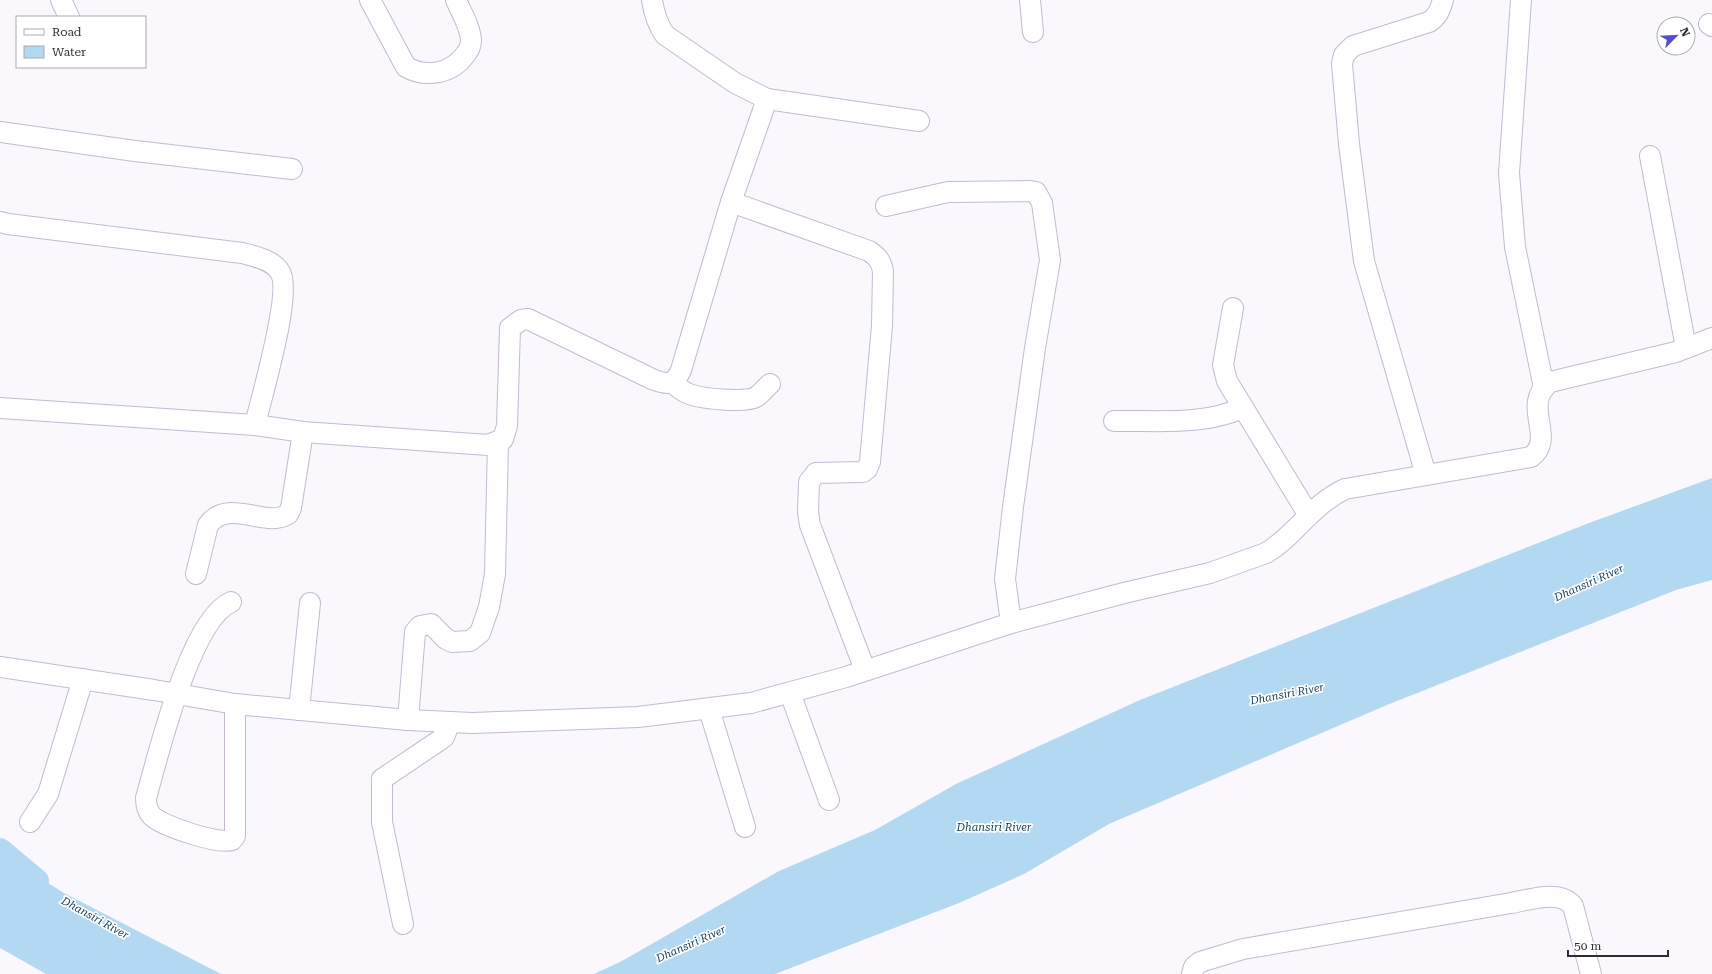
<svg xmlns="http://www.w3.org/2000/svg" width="1712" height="974" viewBox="0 0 1712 974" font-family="'Roboto Serif',serif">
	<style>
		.water { fill: #b3d8f1 }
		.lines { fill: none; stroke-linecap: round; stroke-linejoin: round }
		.river { stroke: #b3d8f1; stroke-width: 24 }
		.minor-casing { stroke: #c7b8d2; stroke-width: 22 }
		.minor { stroke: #fff; stroke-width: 20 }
		.labels { text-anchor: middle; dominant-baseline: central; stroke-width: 3.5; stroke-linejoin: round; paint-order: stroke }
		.water-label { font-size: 11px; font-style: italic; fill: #113e58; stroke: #fff }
	</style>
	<rect width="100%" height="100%" fill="#faf7fd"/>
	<g class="water">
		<path d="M1712,478V580L1676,590L1387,705L1109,824L1024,874L959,903L775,974H594L622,961L779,871L875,830L956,784L1140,700L1589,523Z"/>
		<path d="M0,853L64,893L221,974H46L0,948Z"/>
	</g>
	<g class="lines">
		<path class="river" d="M0,850L37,881"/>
		<g class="minor-casing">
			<g id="minor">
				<path d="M61,0L69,17"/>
				<path d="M370,0L406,67C426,78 451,74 465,55C468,51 471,47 471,41C471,28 461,12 456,0"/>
				<path d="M652,0C654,13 657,24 665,35L735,83L767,99L919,121"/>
				<path d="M1030,0L1033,32"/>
				<path d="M1521,0L1509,173L1515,247L1544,388"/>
				<path d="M1709,24L1712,26"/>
				<path d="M0,132L135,151L292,169"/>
				<path d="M1650,156L1686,348"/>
				<path d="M731,202L869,251C878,257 881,261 883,271L882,326L870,462L867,469L863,472L816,473L809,482L808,512L810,525L865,670"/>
				<path d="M886,206L948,192L1030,191L1036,192L1042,203L1050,260L1035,348L1013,507L1005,579L1011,623"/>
				<path d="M0,222L8,224L242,253C254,256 273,260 280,272C293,292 261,398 255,425"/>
				<path d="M1233,308L1223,365L1227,381L1308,514"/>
				<path d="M672,383C677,386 682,391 687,393C699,399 746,403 756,397C761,394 765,388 770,384"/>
				<path d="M0,408L255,425L303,432L488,445L503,439L507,426L510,328L521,320L528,319L652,379C667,385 674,386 681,370L731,202L767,99"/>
				<path d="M1114,421C1156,420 1203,426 1242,408"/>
				<path d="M1426,475L1364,261L1349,144L1342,64L1344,55L1353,46L1429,22C1438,16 1440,10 1443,0"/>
				<path d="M196,574L208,525C228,497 266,529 288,514L291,508L303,432"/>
				<path d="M231,602C190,620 158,756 146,798C146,805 147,811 152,816C162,826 219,845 232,840L235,836V704"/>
				<path d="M0,667L154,690L235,704L408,720L472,723L638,717L751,703L846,677L1011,623L1124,593L1210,573L1266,553C1295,536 1311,505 1345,489L1531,457C1557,438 1520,405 1550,382L1676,352L1712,338"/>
				<path d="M790,693L829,800"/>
				<path d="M709,709L745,827"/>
				<path d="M299,710L310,603"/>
				<path d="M408,720L415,632L420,626L431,624L446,639L452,642L470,641L480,633L489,607L495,574L498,442"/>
				<path d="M30,822L48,794L83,679"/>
				<path d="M403,924L382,822V779L440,740L444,737L450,722"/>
				<path d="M1192,974L1194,967L1200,962L1243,949L1511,903C1529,900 1560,889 1573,906L1591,974"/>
			</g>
		</g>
		<use href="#minor" class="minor"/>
	</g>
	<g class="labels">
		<g class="water-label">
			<text transform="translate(1589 583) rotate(-24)">Dhansiri River</text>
			<text transform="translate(1287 694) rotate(-11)">Dhansiri River</text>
			<text x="994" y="827">Dhansiri River</text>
			<text transform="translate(95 918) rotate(29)">Dhansiri River</text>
			<text transform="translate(691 944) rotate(-24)">Dhansiri River</text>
		</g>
	</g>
	<rect x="16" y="16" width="130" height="52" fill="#ffffff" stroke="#acaaae"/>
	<rect x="24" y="29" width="20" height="6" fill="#ffffff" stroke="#acaaae"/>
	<text x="52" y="36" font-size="12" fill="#302b35">Road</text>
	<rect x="24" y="46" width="20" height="12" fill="#b3d8f1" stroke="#acaaae"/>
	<text x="52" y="56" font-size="12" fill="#302b35">Water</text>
	<g transform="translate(1676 36) rotate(66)"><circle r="19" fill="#ffffff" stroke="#acaaae"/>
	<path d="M0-3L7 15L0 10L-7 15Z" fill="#5451c8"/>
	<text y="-6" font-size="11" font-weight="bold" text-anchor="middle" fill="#302b35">N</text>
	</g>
	<path d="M1568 950v6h100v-6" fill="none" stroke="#302b35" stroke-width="2"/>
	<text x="1574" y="950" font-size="12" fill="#302b35" stroke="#ffffff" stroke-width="3" paint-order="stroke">50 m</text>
</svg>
